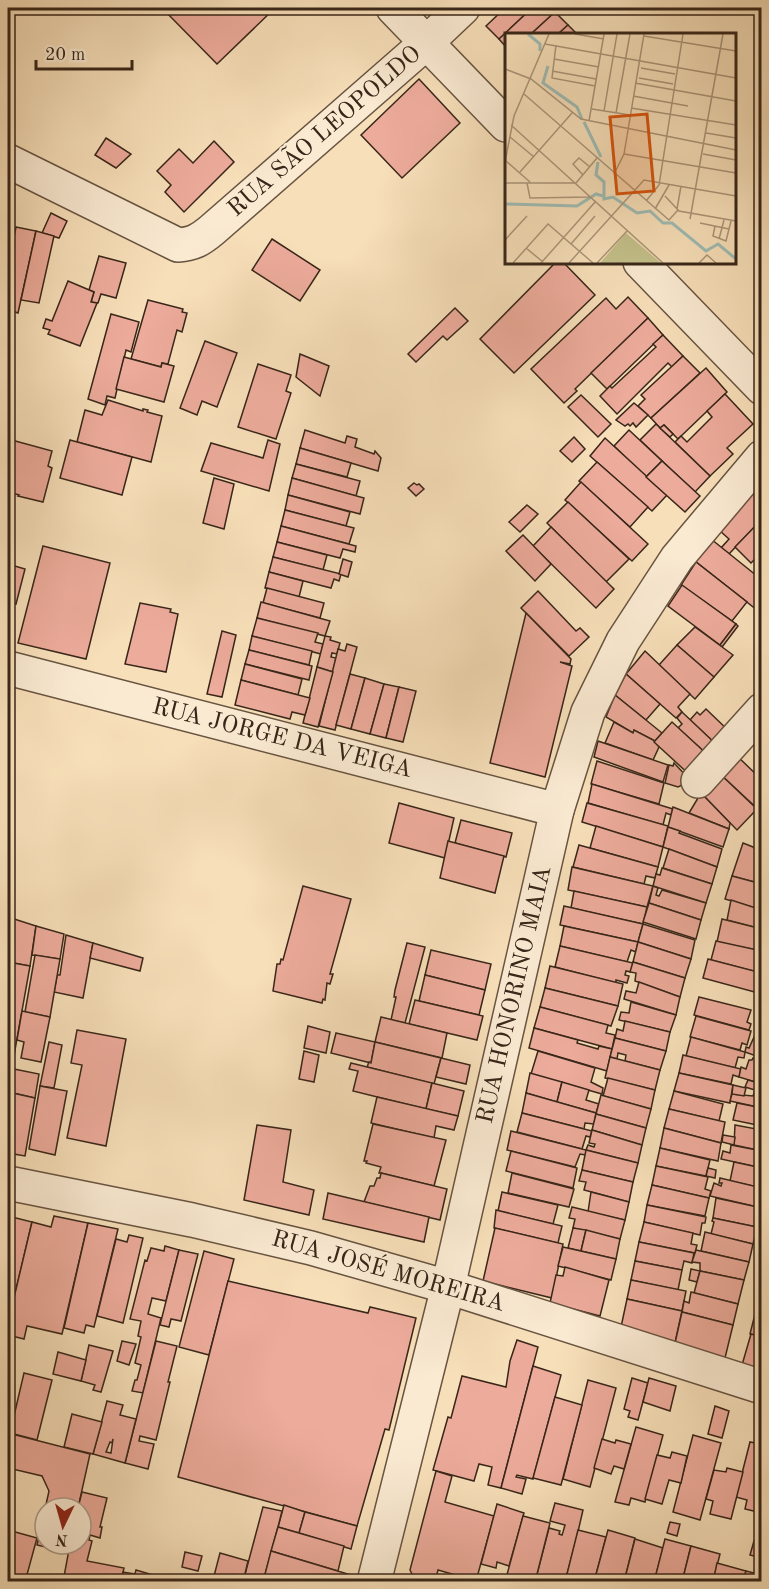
<svg xmlns="http://www.w3.org/2000/svg" width="769" height="1589" viewBox="0 0 769 1589" font-family="'Old Standard TT',serif">
	<style>
		.building { fill: #edab9b; stroke: #382619; stroke-width: 1.5; fill-rule: evenodd }
		.lines { fill: none; stroke-linecap: round; stroke-linejoin: round }
		.street-casing { stroke: #685441; stroke-width: 36 }
		.street { stroke: #faead2; stroke-width: 33 }
		.labels { text-anchor: middle; dominant-baseline: central; stroke-width: 4.5; stroke-linejoin: round; paint-order: stroke }
		.street-label { font-size: 24px; fill: #382619; stroke: #faead2 }
		.inset-river { fill: none; stroke: #9ebcb5; stroke-width: 3 }
		.inset-road { fill: none; stroke: #ab9579; stroke-width: 1.5 }
		.view { fill: #d6540d; fill-opacity: 0.15; stroke: #d6540d; stroke-width: 3 }
		.inset-edge { fill: none; stroke: #382619; stroke-width: 3 }
	</style>
	<rect width="100%" height="100%" fill="#f7dfb9"/>
	<filter id="stains"><feTurbulence type="fractalNoise" baseFrequency=".00333" numOctaves="4"/><feColorMatrix values="0 0 0 0 .2 0 0 0 0 .09 0 0 0 0 .02 0 0 0 .5 -.17"/></filter>
	<radialGradient id="worn" r=".72"><stop offset=".6" stop-color="#630" stop-opacity="0"/><stop offset="1" stop-color="#630" stop-opacity=".3"/></radialGradient>
	<g class="building">
		<path d="M162,8H275L217,64Z"/>
		<path d="M505,8H532L499,39L486,26Z"/>
		<path d="M532,8H551L555,12L531,34H506V47L499,39Z"/>
		<path d="M555,12L568,25L558,34H531Z"/>
		<path d="M568,25L577,34H558Z"/>
		<path d="M419,79L460,123L402,178L361,135Z"/>
		<path d="M106,138L131,154L116,168L95,155Z"/>
		<path d="M214,141L234,162L184,212L165,192L171,185L157,171L179,149L193,163Z"/>
		<path d="M51,213L67,221L59,238L42,233Z"/>
		<path d="M16,227L36,231L18,313L9,310L8,312V268Z"/>
		<path d="M36,231L54,236L39,303L21,300Z"/>
		<path d="M272,239L320,270L300,301L252,270Z"/>
		<path d="M99,256L126,263L116,298L101,294L98,303L91,302L94,292L89,290Z"/>
		<path d="M556,262H563L595,295L514,373L480,339Z"/>
		<path d="M68,281L94,292L91,302L97,303L80,346L48,334L50,330L43,328L46,319L52,321Z"/>
		<path d="M628,297L648,318L575,389L577,391L564,403L531,369L606,298L616,309Z"/>
		<path d="M148,300L183,309L182,312L187,313L182,332L177,330L168,364L162,363L161,367L131,359Z"/>
		<path d="M455,308L468,321L447,340L443,336L416,362L408,354Z"/>
		<path d="M111,314L139,322L131,352L126,350L115,398L107,396L105,405L88,399Z"/>
		<path d="M648,318L663,335L607,389L591,373Z"/>
		<path d="M663,335L683,356L672,367L668,363L617,414L600,396L610,386L612,388L656,347L653,344Z"/>
		<path d="M205,341L237,353L217,407L202,401L197,415L180,408Z"/>
		<path d="M300,354L329,366L320,396L296,377Z"/>
		<path d="M683,356L700,373L651,418L638,406L645,399L641,395Z"/>
		<path d="M124,357L161,367L162,363L174,366L164,402L116,389Z"/>
		<path d="M258,364L291,375L286,391L291,393L276,439L238,427Z"/>
		<path d="M706,368L727,392L678,439L664,425L660,428L651,418Z"/>
		<path d="M725,394L753,424L727,448L733,454L710,476L675,442L681,436L687,442L712,417L707,411Z"/>
		<path d="M581,395L611,424L598,437L568,407Z"/>
		<path d="M108,400L143,411V409L148,410L147,412L162,416L151,462L77,442L85,410L102,415Z"/>
		<path d="M634,403L648,415L636,427L633,423L630,426L628,424L625,426L616,420Z"/>
		<path d="M656,424L710,476L695,492L640,440Z"/>
		<path d="M664,425L673,434L670,437L660,428Z"/>
		<path d="M305,430L345,443L347,436L357,439L355,447L374,454L375,451L381,458L378,471L300,448Z"/>
		<path d="M629,430L662,461L646,477L614,446Z"/>
		<path d="M574,437L585,449L572,462L560,451Z"/>
		<path d="M605,438L667,495L652,511L590,456Z"/>
		<path d="M8,439L52,451L48,466L52,468L43,502L18,496L19,495L8,492Z"/>
		<path d="M70,440L132,457L122,495L60,478Z"/>
		<path d="M268,440L280,444L269,491L201,471L211,443L263,458Z"/>
		<path d="M300,448L351,463L347,477L296,464Z"/>
		<path d="M662,461L700,496L685,512L646,477Z"/>
		<path d="M597,462L648,507L630,527L579,481Z"/>
		<path d="M296,464L360,481L356,496L292,478Z"/>
		<path d="M214,478L234,484L224,529L203,523Z"/>
		<path d="M292,478L364,498L360,514L288,495Z"/>
		<path d="M762,481V519L729,554L721,548L729,539L719,530Z"/>
		<path d="M581,482L648,544L632,561L565,500Z"/>
		<path d="M414,483L417,485L419,484L424,489L416,496L408,488Z"/>
		<path d="M288,495L350,512L346,526L285,510Z"/>
		<path d="M568,502L629,559L606,582L547,523Z"/>
		<path d="M527,505L538,514L520,532L509,522Z"/>
		<path d="M285,510L354,528L349,544L281,526Z"/>
		<path d="M762,519V552L751,563L735,547Z"/>
		<path d="M281,526L356,546L355,552L343,549L340,558L277,542Z"/>
		<path d="M551,527L614,589L596,608L533,546Z"/>
		<path d="M523,535L551,564L535,581L506,551Z"/>
		<path d="M711,539L762,580V614L695,561Z"/>
		<path d="M277,542L327,555L323,570L273,557Z"/>
		<path d="M43,546L110,563L86,659L18,643Z"/>
		<path d="M762,552V564L756,558Z"/>
		<path d="M273,557L341,574L339,581L334,579L331,588L269,572Z"/>
		<path d="M343,559L352,562L348,577L339,574Z"/>
		<path d="M696,562L747,602L732,621L681,585Z"/>
		<path d="M8,564L25,569L16,604L12,603L8,619Z"/>
		<path d="M269,572L303,581L299,597L265,588Z"/>
		<path d="M682,585L736,624L720,645L668,606Z"/>
		<path d="M267,588L324,603L320,618L263,603Z"/>
		<path d="M538,591L576,631L580,628L589,637L569,656L521,608Z"/>
		<path d="M261,602L330,621L325,636L257,618Z"/>
		<path d="M140,603L171,609L170,612L178,614L166,672L125,664Z"/>
		<path d="M526,613L571,659L570,664L560,662L572,666L545,777L490,763Z"/>
		<path d="M257,618L318,633L315,642L323,644L321,654L252,636Z"/>
		<path d="M736,624L738,626L722,647L720,645Z"/>
		<path d="M695,627L733,655L714,677L677,645Z"/>
		<path d="M222,631L236,635L222,697L207,694Z"/>
		<path d="M252,636L312,651L309,665L249,650Z"/>
		<path d="M325,636L331,637L330,640L340,643L337,654L332,653L331,657L336,658L333,672L317,667Z"/>
		<path d="M347,644L357,647L335,730L319,726L338,649L345,651Z"/>
		<path d="M677,645L714,677L695,699L659,665Z"/>
		<path d="M249,650L312,666L309,680L245,664Z"/>
		<path d="M645,651L690,694L678,707L682,712L676,718L626,674Z"/>
		<path d="M245,664L302,679L298,695L241,680Z"/>
		<path d="M317,667L333,672L318,727L303,723Z"/>
		<path d="M350,674L365,678L351,729L336,725Z"/>
		<path d="M626,674L660,704L646,720L615,695Z"/>
		<path d="M365,678L384,684L370,734L351,729Z"/>
		<path d="M241,680L310,698L305,715L292,712L290,719L235,705Z"/>
		<path d="M384,684L399,687L386,738L370,734Z"/>
		<path d="M399,687L416,691L403,742L386,738Z"/>
		<path d="M615,695L662,733L655,741L634,730L633,733L606,717Z"/>
		<path d="M706,709L732,734L719,747L690,720L697,712L700,715Z"/>
		<path d="M682,712L719,747L710,757L678,728L682,724L677,718Z"/>
		<path d="M614,722L633,733L634,730L655,741L659,747L653,760L605,743Z"/>
		<path d="M672,722L710,757L692,777L654,742Z"/>
		<path d="M598,741L668,765L663,782L594,757Z"/>
		<path d="M735,754L762,780V813L719,773Z"/>
		<path d="M597,761L664,783L659,804L591,784Z"/>
		<path d="M674,763L691,781L678,787L665,783L669,765L673,766Z"/>
		<path d="M719,773L757,809L737,830L702,794Z"/>
		<path d="M592,784L673,809L671,815L666,813L663,825L588,803Z"/>
		<path d="M701,793L730,823L729,829L689,813Z"/>
		<path d="M399,803L454,818L445,858L389,843Z"/>
		<path d="M587,803L668,826L663,847L582,822Z"/>
		<path d="M673,807L729,829L723,847L668,827Z"/>
		<path d="M461,820L512,833L506,857L455,843Z"/>
		<path d="M596,826L663,847L658,867L590,848Z"/>
		<path d="M668,827L680,831L679,833L722,849L717,867L663,847Z"/>
		<path d="M448,841L504,856L495,893L440,878Z"/>
		<path d="M743,843L753,847L762,856V884L732,876Z"/>
		<path d="M579,845L658,867L655,878L646,876L644,884L573,867Z"/>
		<path d="M669,849L717,867L712,884L663,868Z"/>
		<path d="M572,867L653,886L647,907L568,890Z"/>
		<path d="M662,868L712,884L706,903L653,886L656,874L660,875Z"/>
		<path d="M732,876L762,884V910L725,899Z"/>
		<path d="M303,886L351,899L330,974H333L330,984L327,983L325,1000L323,999L322,1003L273,991L277,964H280L281,959L283,960Z"/>
		<path d="M653,886L658,888L656,895L659,896L662,890L706,903L701,920L649,903Z"/>
		<path d="M574,891L647,907L643,924L571,908Z"/>
		<path d="M731,900L762,910V929L727,920Z"/>
		<path d="M649,903L701,920L696,939L643,922Z"/>
		<path d="M564,906L643,924L638,942L560,925Z"/>
		<path d="M8,917L36,926L30,966L8,962Z"/>
		<path d="M722,919L758,928L757,937L762,938V951L717,942Z"/>
		<path d="M643,924L695,940L691,959L638,942Z"/>
		<path d="M36,926L64,934L60,959L32,955Z"/>
		<path d="M564,926L638,942L636,952L631,950L627,962L560,946Z"/>
		<path d="M66,935L93,943L83,998L54,992L57,975H60Z"/>
		<path d="M716,941L762,951L757,972L711,960Z"/>
		<path d="M638,942L691,959L685,978L633,962Z"/>
		<path d="M93,943L143,958L140,971L90,958Z"/>
		<path d="M407,943L425,947L405,1023L391,1020L396,997H394L395,990Z"/>
		<path d="M560,946L633,963L631,972L626,971L625,975L629,976L627,983L616,980V983L555,967Z"/>
		<path d="M431,950L491,964L485,990L425,975Z"/>
		<path d="M35,955L60,959L50,1017L25,1012Z"/>
		<path d="M708,959L758,972L756,983L762,984V994L703,978Z"/>
		<path d="M760,959L762,960V973L757,972Z"/>
		<path d="M8,962L30,966L15,1050L8,1049Z"/>
		<path d="M633,962L685,978L680,997L635,981L636,973L630,972Z"/>
		<path d="M550,966L623,984L618,1006L545,988Z"/>
		<path d="M425,975L485,990L479,1015L419,1001Z"/>
		<path d="M639,982L680,997L676,1015L624,999L626,991L636,993Z"/>
		<path d="M545,988L618,1006L611,1026L540,1007Z"/>
		<path d="M699,997L751,1010L747,1022L751,1024L749,1030L694,1015Z"/>
		<path d="M415,1000L483,1016L477,1040L409,1024Z"/>
		<path d="M631,1002L676,1015L670,1032L619,1020L621,1012L629,1013Z"/>
		<path d="M540,1007L608,1025L606,1033L615,1035L612,1049L534,1028Z"/>
		<path d="M22,1011L50,1017L41,1062L21,1058L24,1042L17,1040Z"/>
		<path d="M696,1016L751,1031L747,1045L742,1043L740,1050L690,1037Z"/>
		<path d="M381,1017L447,1033L442,1058L375,1042Z"/>
		<path d="M625,1021L670,1032L666,1051L615,1038L617,1029L623,1031Z"/>
		<path d="M308,1026L330,1032L326,1053L304,1048Z"/>
		<path d="M534,1028L578,1040L577,1043L598,1049L599,1046L612,1049L607,1071L529,1048Z"/>
		<path d="M77,1030L126,1039L106,1146L67,1138L82,1065L71,1063Z"/>
		<path d="M336,1033L375,1042L371,1063L331,1053Z"/>
		<path d="M755,1035L762,1037V1058L745,1052L746,1047L749,1048Z"/>
		<path d="M691,1037L745,1052L744,1058L738,1057L735,1068L686,1056Z"/>
		<path d="M615,1038L666,1051L660,1070L625,1061L626,1055L618,1053L617,1059L610,1057Z"/>
		<path d="M49,1042L62,1045L54,1088L40,1086Z"/>
		<path d="M375,1042L441,1058L434,1084L367,1067L369,1062L371,1063Z"/>
		<path d="M8,1049L15,1050L13,1064H9L8,1076Z"/>
		<path d="M304,1051L319,1055L314,1082L299,1079Z"/>
		<path d="M538,1051L595,1068L591,1082L603,1088L602,1094L531,1074Z"/>
		<path d="M683,1055L741,1069L739,1077L733,1075L731,1084L679,1073Z"/>
		<path d="M610,1057L660,1070L655,1090L605,1078Z"/>
		<path d="M441,1058L470,1065L466,1084L436,1077Z"/>
		<path d="M753,1058L762,1061V1084L739,1077L741,1067L746,1069L749,1060H752Z"/>
		<path d="M351,1063L432,1083L426,1109L353,1091L358,1071L349,1069Z"/>
		<path d="M14,1069L39,1074L35,1098L9,1092Z"/>
		<path d="M530,1073L562,1082L557,1102L526,1093Z"/>
		<path d="M679,1073L733,1085L730,1103L674,1091Z"/>
		<path d="M608,1078L655,1090L651,1109L603,1096Z"/>
		<path d="M748,1080L762,1084V1108L730,1101L732,1094L753,1096L755,1090L745,1087Z"/>
		<path d="M562,1082L589,1090L586,1100L599,1104L596,1113L557,1102Z"/>
		<path d="M432,1083L464,1091L458,1116L426,1109Z"/>
		<path d="M733,1085L746,1088L744,1096L732,1094Z"/>
		<path d="M40,1086L67,1091L55,1155L29,1149Z"/>
		<path d="M674,1091L723,1104L719,1121L669,1109Z"/>
		<path d="M8,1092L35,1098L25,1156L8,1153Z"/>
		<path d="M526,1093L596,1113L594,1124L585,1123L584,1129L522,1113Z"/>
		<path d="M601,1095L651,1109L646,1128L596,1114Z"/>
		<path d="M377,1097L458,1116L454,1130L436,1126L434,1138L371,1123Z"/>
		<path d="M737,1103L762,1108V1126L733,1120Z"/>
		<path d="M669,1109L725,1122L721,1143L664,1128Z"/>
		<path d="M522,1113L592,1131L590,1137L586,1136L582,1149L517,1132Z"/>
		<path d="M596,1114L646,1128L642,1145L592,1130Z"/>
		<path d="M373,1124L446,1140L434,1186L381,1173H379L381,1167L366,1163L367,1161H364Z"/>
		<path d="M257,1125L291,1130L283,1182L314,1190L309,1215L244,1200Z"/>
		<path d="M735,1125L762,1130V1151L734,1145Z"/>
		<path d="M664,1128L721,1143L718,1161L660,1148Z"/>
		<path d="M592,1130L642,1145L638,1163L586,1150L588,1145L594,1147L595,1144L589,1143Z"/>
		<path d="M511,1131L586,1150V1155L580,1154L575,1167L507,1150Z"/>
		<path d="M723,1135L735,1137L734,1145L722,1142Z"/>
		<path d="M731,1145L762,1151V1168L721,1159L723,1151L730,1153Z"/>
		<path d="M660,1148L710,1160L706,1176L656,1166Z"/>
		<path d="M586,1150L638,1163L633,1182L582,1170Z"/>
		<path d="M511,1151L577,1168L573,1188L506,1171Z"/>
		<path d="M734,1162L762,1168V1188L730,1181Z"/>
		<path d="M656,1166L708,1177L705,1189L711,1191L709,1198L652,1185Z"/>
		<path d="M708,1168L716,1170L715,1178L706,1176Z"/>
		<path d="M582,1170L633,1182L629,1202L584,1190L586,1182L579,1181Z"/>
		<path d="M381,1173L447,1189L440,1220L364,1202L370,1186H374L377,1178H380Z"/>
		<path d="M512,1173L574,1189L569,1207L508,1193Z"/>
		<path d="M720,1178L762,1188V1208L710,1196L714,1183L721,1186L722,1183H719Z"/>
		<path d="M652,1185L709,1198L705,1216L647,1205Z"/>
		<path d="M502,1192L558,1205L553,1224L498,1211Z"/>
		<path d="M591,1192L629,1202L625,1220L588,1212Z"/>
		<path d="M328,1193L429,1217L424,1242L323,1219Z"/>
		<path d="M716,1198L762,1208L757,1227L713,1218Z"/>
		<path d="M647,1205L706,1217L705,1223H702L700,1235L644,1222Z"/>
		<path d="M572,1207L625,1220L620,1239L573,1228L575,1219L569,1218Z"/>
		<path d="M496,1210L562,1226L558,1243L494,1228Z"/>
		<path d="M8,1216L32,1222L8,1323Z"/>
		<path d="M54,1216L88,1223L62,1334L27,1326L24,1339L8,1335V1323L32,1222L51,1227Z"/>
		<path d="M713,1218L757,1227L753,1244L711,1234L714,1222L712,1221Z"/>
		<path d="M644,1222L693,1233L691,1244L697,1245L695,1253L639,1242Z"/>
		<path d="M88,1223L118,1229L94,1327L86,1325L84,1333L64,1328Z"/>
		<path d="M495,1228L563,1244L552,1298L483,1281Z"/>
		<path d="M573,1228L586,1230L581,1251L568,1248Z"/>
		<path d="M586,1230L620,1239L616,1259L581,1251Z"/>
		<path d="M705,1232L753,1244L749,1262L701,1251Z"/>
		<path d="M129,1235L143,1238L123,1323L97,1316L116,1239L127,1242Z"/>
		<path d="M639,1242L694,1253L692,1263L684,1261L682,1270L635,1261Z"/>
		<path d="M165,1246L179,1250L166,1301L152,1298L148,1314L161,1318L143,1393L132,1391L135,1380H137L141,1365L135,1363L141,1337L138,1336L141,1321L130,1319L145,1260L147,1261L151,1248L164,1251Z"/>
		<path d="M563,1247L616,1259L611,1280L558,1266Z"/>
		<path d="M179,1250L198,1254L181,1321L171,1319L169,1327L160,1325Z"/>
		<path d="M696,1250L749,1262L744,1280L700,1271V1263L692,1262Z"/>
		<path d="M204,1251L234,1259L209,1355L179,1347Z"/>
		<path d="M635,1261L682,1270L678,1290L631,1280Z"/>
		<path d="M565,1267L609,1280L600,1316L550,1303L556,1275L563,1276Z"/>
		<path d="M691,1269L700,1271L697,1282L689,1280Z"/>
		<path d="M700,1271L744,1280L738,1304L694,1293Z"/>
		<path d="M631,1280L686,1291L682,1311L627,1299Z"/>
		<path d="M228,1281L368,1313L370,1307L416,1318L389,1430L385,1429L357,1526L178,1477Z"/>
		<path d="M691,1292L738,1304L733,1325L682,1312L684,1301L689,1303Z"/>
		<path d="M760,1293H762V1316L755,1314Z"/>
		<path d="M627,1299L682,1311L675,1343L621,1327Z"/>
		<path d="M682,1312L733,1325L725,1358L675,1343Z"/>
		<path d="M755,1314L762,1316V1337L750,1334Z"/>
		<path d="M751,1334L762,1337V1371L742,1365Z"/>
		<path d="M517,1340L538,1347L501,1488L488,1485L492,1467L479,1464L474,1481L433,1470L448,1417L451,1418L462,1376L506,1387L510,1361Z"/>
		<path d="M122,1341L136,1344L129,1365L117,1361Z"/>
		<path d="M156,1341L177,1346L168,1382H170L156,1440L140,1436L139,1441L154,1444L148,1469L125,1463Z"/>
		<path d="M89,1345L113,1351L101,1392L93,1390L95,1385L81,1381Z"/>
		<path d="M58,1352L86,1360L81,1381L53,1374Z"/>
		<path d="M533,1366L561,1375L533,1479L517,1475L516,1477L526,1479L522,1494L501,1488Z"/>
		<path d="M24,1373L52,1380L37,1440L10,1433Z"/>
		<path d="M632,1378L648,1383L638,1420L628,1417L630,1411L624,1409Z"/>
		<path d="M649,1378L676,1386L670,1411L643,1402Z"/>
		<path d="M588,1380L616,1388L590,1487L563,1479Z"/>
		<path d="M555,1397L582,1405L561,1485L533,1478Z"/>
		<path d="M107,1401L123,1405L120,1415L136,1419L125,1463L93,1454ZM113,1439L111,1453L106,1452L110,1442L112,1443Z"/>
		<path d="M715,1406L729,1411L722,1438L708,1434Z"/>
		<path d="M72,1414L102,1422L93,1454L64,1447Z"/>
		<path d="M761,1422H762V1513L745,1509L747,1500L736,1497L750,1442L755,1443Z"/>
		<path d="M636,1427L663,1435L645,1502L631,1498L629,1505L615,1502Z"/>
		<path d="M8,1433L90,1454L78,1508H45V1544H70L67,1552L37,1545L49,1491L42,1476L8,1468Z"/>
		<path d="M693,1435L721,1443L700,1520L673,1512Z"/>
		<path d="M602,1439L615,1443L616,1440L631,1444L624,1469L614,1466L611,1474L594,1468Z"/>
		<path d="M672,1452L687,1456L681,1483L669,1480L662,1504L645,1499L657,1455L670,1458Z"/>
		<path d="M727,1468L743,1472L731,1519L710,1514L713,1501L706,1499L714,1470L726,1472Z"/>
		<path d="M436,1471L452,1476L445,1502L494,1516L476,1581L438,1570L435,1582H429L414,1578L410,1570Z"/>
		<path d="M82,1492L107,1498L100,1527H102L100,1538L90,1535L89,1540L92,1541L87,1561L124,1568L121,1582H63L70,1544H81V1508H78Z"/>
		<path d="M555,1503L583,1510L577,1536L565,1582H535L549,1528L560,1531L559,1534L562,1535L563,1532L565,1525L550,1521Z"/>
		<path d="M497,1504L524,1513L509,1566L497,1562L496,1568L481,1564Z"/>
		<path d="M284,1505L305,1512L299,1533L278,1527Z"/>
		<path d="M263,1507L282,1511L278,1527L263,1582H243Z"/>
		<path d="M305,1512L357,1526L351,1549L299,1533Z"/>
		<path d="M762,1513V1532L756,1531Z"/>
		<path d="M523,1516L550,1523L535,1582H505Z"/>
		<path d="M670,1522L680,1524L677,1536L667,1533Z"/>
		<path d="M278,1527L344,1546L338,1571L271,1551Z"/>
		<path d="M8,1530L37,1538L25,1582H8Z"/>
		<path d="M578,1530L606,1537L594,1582H565Z"/>
		<path d="M608,1530L635,1538L624,1582H594Z"/>
		<path d="M635,1539L663,1548L654,1582H624Z"/>
		<path d="M665,1539L691,1546L682,1582H654Z"/>
		<path d="M754,1541L762,1543V1558L750,1555Z"/>
		<path d="M691,1546L720,1554L713,1582H682Z"/>
		<path d="M271,1551L351,1575L349,1582H263Z"/>
		<path d="M185,1552L202,1556L198,1571L182,1567Z"/>
		<path d="M220,1553L248,1561L243,1582H217L218,1577L214,1576Z"/>
		<path d="M717,1563L746,1571L743,1582H713Z"/>
		<path d="M136,1570L170,1580V1582H121L123,1572L135,1574Z"/>
		<path d="M746,1571L762,1575V1582H743Z"/>
	</g>
	<g class="lines">
		<g class="street-casing">
			<g id="street">
				<path d="M393,8L506,125"/>
				<path d="M8,161L178,245C193,244 200,240 212,230L426,43L463,8"/>
				<path d="M640,262L762,388"/>
				<path d="M8,668L557,810"/>
				<path d="M698,781L762,710"/>
				<path d="M8,1183L192,1220L311,1248L448,1287L762,1387"/>
				<path d="M374,1582L448,1287L557,810L588,712L623,641L677,558L762,457"/>
			</g>
		</g>
		<use href="#street" class="street"/>
	</g>
	<g class="labels">
		<g class="street-label">
			<text transform="translate(325 132) rotate(-41)">RUA SÃO LEOPOLDO</text>
			<text transform="translate(282 739) rotate(14)">RUA JORGE DA VEIGA</text>
			<text transform="translate(515 995) rotate(-77)">RUA HONORINO MAIA</text>
			<text transform="translate(388 1272) rotate(16)">RUA JOSÉ MOREIRA</text>
		</g>
	</g>
	<g transform="translate(505 33)">
		<rect width="231" height="231" fill="#f7dfb9"/>
		<path d="M121,200L156,230H95Z" fill="#c3c08a"/>
		<path class="inset-river" d="M23,1L35,11V18M43,33L38,50L72,74L77,86M79,89L96,124M93,129L91,142L99,149V166L108,164L132,180L145,178L158,190H167L201,218L213,211L231,226M0,171L72,173L91,161L98,163"/>
		<path class="inset-road" d="M70,1L99,6M139,3L231,18M40,11L231,45M51,12L47,45L90,53M49,26L94,34M136,35L170,41M0,36L26,46L76,86L231,117M47,38L91,46M134,45L168,51M130,50L231,68M19,61L164,187L173,177M128,63L183,73M126,75L231,92M87,76L125,82M99,78L112,1M111,80L125,1M84,88L99,1M6,92L158,230M201,100L231,105M5,104L29,124M119,121L231,140M198,121L231,127M1,128L25,149M0,129L9,83L44,1M15,139L67,80M109,141L119,121L139,1M78,142L68,131L74,125L85,134M0,150H71L92,125M22,150L25,165L85,164M160,163L174,178L231,188M141,168L154,152L178,1M150,176L164,152M172,176L176,153M185,186L218,1M195,190L224,196M210,193L208,203L221,208L226,188M214,206L219,187M0,207L22,183M66,211L90,183M21,215L38,229M8,230L43,191L88,230M36,230L91,168M64,230L139,147L231,163M92,230L123,197M194,230L202,222L211,230"/>
		<path class="view" d="M142,81L149,158L112,161L105,84Z"/>
		<rect width="231" height="231" class="inset-edge"/>
	</g>
	<rect width="769" height="1589" fill="none" stroke="#f7dfb9" stroke-width="30"/>
	<rect x="9" y="9" width="751" height="1571" fill="none" stroke="#382619" stroke-width="3"/>
	<rect x="15" y="15" width="739" height="1559" fill="none" stroke="#382619" stroke-width="1.5"/>
	<g transform="translate(63 1526) rotate(185)"><circle r="28" fill="#faead2" stroke="#ac9c88" stroke-width="1.5"/>
	<path d="M0-4.5L10 22L0 15L-10 22Z" fill="#8f2418"/>
	<text y="-9" font-size="16" font-weight="bold" text-anchor="middle" fill="#382619">N</text>
	</g>
	<path d="M36 60v9h96v-9" fill="none" stroke="#382619" stroke-width="3"/>
	<text x="45" y="60" font-size="18" fill="#382619" stroke="#faead2" stroke-width="4.5" paint-order="stroke">20 m</text>
	<rect width="100%" height="100%" filter="url(#stains)"/>
	<rect width="100%" height="100%" fill="url(#worn)"/>
</svg>
